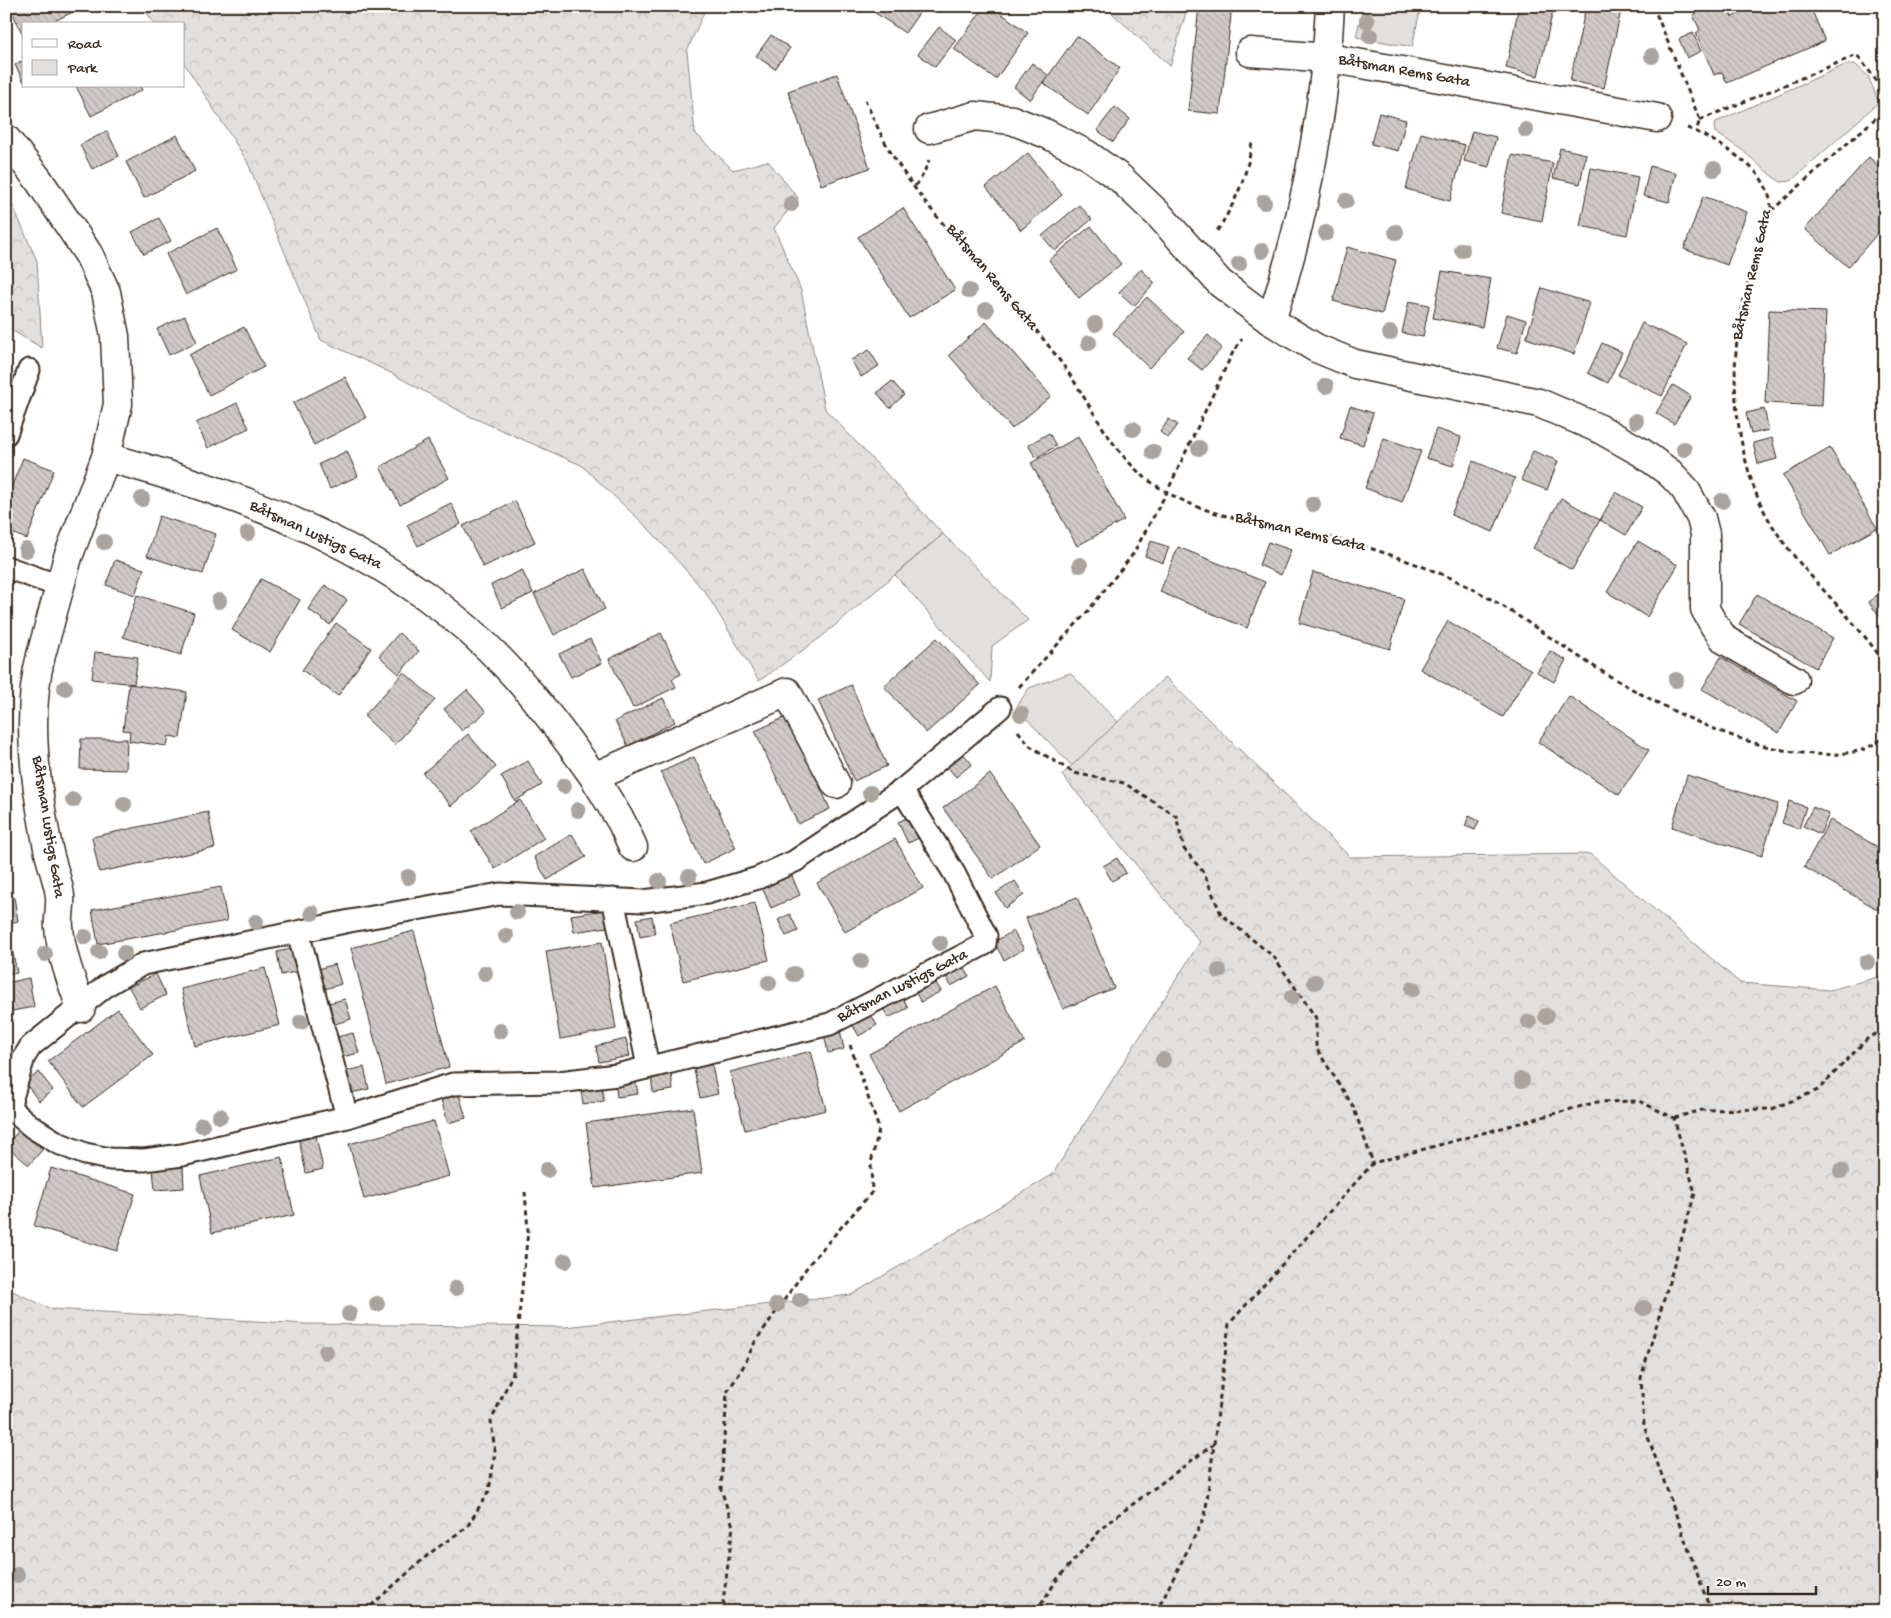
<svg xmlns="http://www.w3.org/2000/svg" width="1891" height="1618" viewBox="0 0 1891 1618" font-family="'Gochi Hand',sans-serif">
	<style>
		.green { fill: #e2e0de; stroke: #8e857e }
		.forest { fill: url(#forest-crowns); stroke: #8e857e }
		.building { fill: url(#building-back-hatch); stroke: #3b2a1e }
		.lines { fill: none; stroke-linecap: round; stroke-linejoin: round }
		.service-casing { stroke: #3b2a1e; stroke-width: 25 }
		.minor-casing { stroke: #3b2a1e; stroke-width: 31 }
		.path { stroke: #3b2a1e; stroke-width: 3; stroke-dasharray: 5 4; stroke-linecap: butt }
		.service { stroke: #fff; stroke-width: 21 }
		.minor { stroke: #fff; stroke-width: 28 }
		.tree { fill: #aaa39e }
		.labels { text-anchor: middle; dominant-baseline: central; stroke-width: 5; stroke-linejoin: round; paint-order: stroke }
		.street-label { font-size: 16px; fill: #3b2a1e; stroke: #fff }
	</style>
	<defs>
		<pattern id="forest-crowns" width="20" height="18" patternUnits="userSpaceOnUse" patternTransform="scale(1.25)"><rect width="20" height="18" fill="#e2e0de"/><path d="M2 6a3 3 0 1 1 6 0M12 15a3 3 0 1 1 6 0" fill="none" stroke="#c3c0be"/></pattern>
		<pattern id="building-back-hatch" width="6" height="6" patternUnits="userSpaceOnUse" patternTransform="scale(1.25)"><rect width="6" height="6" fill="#cfcac7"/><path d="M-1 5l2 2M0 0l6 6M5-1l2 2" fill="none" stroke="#b3aeaa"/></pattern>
	</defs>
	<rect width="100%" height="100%" fill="#fff"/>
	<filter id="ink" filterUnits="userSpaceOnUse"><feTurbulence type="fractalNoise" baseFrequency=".02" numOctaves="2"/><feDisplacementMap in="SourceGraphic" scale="10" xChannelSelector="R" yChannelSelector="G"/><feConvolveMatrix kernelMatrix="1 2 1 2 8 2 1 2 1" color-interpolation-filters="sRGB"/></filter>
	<g filter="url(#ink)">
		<g class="green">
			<path d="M1363,6H1421L1412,47L1356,37Z"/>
			<path d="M1855,64L1868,76L1879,102L1791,181L1781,182L1773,177L1742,150L1715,132L1714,127L1716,122L1845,65Z"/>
			<path d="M943,534L1028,620L992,646L990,682L895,575Z"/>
			<path d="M1070,673L1118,722L1072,766L1016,708L1029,688Z"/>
		</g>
		<g class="forest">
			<path d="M142,6H715L705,10L687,51L695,133L733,170L768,161L798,198L774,228L801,290L825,409L943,534L820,638L759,681L706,593L649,529L581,465L467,415L391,373L321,340L247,161L184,63V24H155Z"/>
			<path d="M1105,6H1188L1170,66L1113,14Z"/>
			<path d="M6,190L37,261L42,348L6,327Z"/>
			<path d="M1165,677L1350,857L1590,854L1740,983L1830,990L1885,975V1612H6V1288L51,1309L306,1324L565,1327L851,1295L1052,1175L1200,942L1062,775Z"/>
		</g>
		<g class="building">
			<path d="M9,6H73L75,11L48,24H24L23,35Z"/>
			<path d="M865,6H924L905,33Z"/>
			<path d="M985,6H991L1028,33L996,79L954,49Z"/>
			<path d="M1199,6H1232L1220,114L1188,111Z"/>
			<path d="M1519,6H1554L1538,76L1506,68Z"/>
			<path d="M1586,6H1622L1604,88L1570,81Z"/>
			<path d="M1713,6H1727L1732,17L1757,6H1810L1825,41L1727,83L1722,72L1714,75L1696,33L1700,30L1693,15Z"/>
			<path d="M1874,6H1885V19Z"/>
			<path d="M939,27L956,40L935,67L918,54Z"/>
			<path d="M1693,33L1701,51L1687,58L1679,39Z"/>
			<path d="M771,35L790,48L775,69L756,56Z"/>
			<path d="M1077,36L1120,68L1088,115L1043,83Z"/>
			<path d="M24,60V82L15,65Z"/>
			<path d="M1032,63L1048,75L1030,100L1014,87Z"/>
			<path d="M837,74L870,168L821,185L788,91Z"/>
			<path d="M76,86H140L142,90L91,116Z"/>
			<path d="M1115,107L1130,119L1113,142L1097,130Z"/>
			<path d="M1379,113L1406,120L1398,151L1371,144Z"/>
			<path d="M107,131L119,156L92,169L80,145Z"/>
			<path d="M1472,131L1496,137L1489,167L1464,161Z"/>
			<path d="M1421,133L1465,145L1450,201L1406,189Z"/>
			<path d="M177,135L195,171L144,198L126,162Z"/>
			<path d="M1560,148L1586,154L1580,184L1553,178Z"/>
			<path d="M1028,153L1062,195L1021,230L986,187Z"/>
			<path d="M1512,155L1553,163L1542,221L1501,213Z"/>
			<path d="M1869,157L1885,172V225L1848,267L1805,229Z"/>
			<path d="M1650,166L1676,173L1669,202L1643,196Z"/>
			<path d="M1591,168L1638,177L1627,235L1580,226Z"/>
			<path d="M1703,196L1747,212L1727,265L1684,249Z"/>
			<path d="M1079,205L1092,219L1055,251L1042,236Z"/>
			<path d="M903,208L955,290L909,318L858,237Z"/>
			<path d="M159,218L171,241L144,254L132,232Z"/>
			<path d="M1091,226L1121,264L1079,298L1049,260Z"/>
			<path d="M217,228L237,269L186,295L166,254Z"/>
			<path d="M1347,247L1396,260L1382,314L1333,301Z"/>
			<path d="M1141,269L1155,283L1134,306L1119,292Z"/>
			<path d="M1442,271L1491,279L1482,327L1433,318Z"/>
			<path d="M1542,288L1590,303L1574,354L1526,338Z"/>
			<path d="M1147,297L1184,332L1149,368L1113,333Z"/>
			<path d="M1409,301L1429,305L1423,337L1402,333Z"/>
			<path d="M1769,310L1826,312L1822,406L1765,403Z"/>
			<path d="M1507,314L1526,320L1517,353L1497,348Z"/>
			<path d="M185,316L197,342L169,355L157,329Z"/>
			<path d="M986,322L1051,396L1012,429L949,355Z"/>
			<path d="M1642,323L1687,344L1662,396L1618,375Z"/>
			<path d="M244,327L264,367L209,395L189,355Z"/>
			<path d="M1208,335L1222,348L1202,370L1187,358Z"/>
			<path d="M1602,343L1622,352L1608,383L1588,373Z"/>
			<path d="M869,350L879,366L861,377L851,360Z"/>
			<path d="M345,377L366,418L314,445L293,403Z"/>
			<path d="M892,381L904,395L890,408L877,393Z"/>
			<path d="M1673,385L1691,396L1674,424L1656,413Z"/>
			<path d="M237,403L249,428L208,448L196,423Z"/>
			<path d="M1350,406L1373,413L1363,445L1340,438Z"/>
			<path d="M1764,409L1769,430L1751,434L1746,413Z"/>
			<path d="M1169,419L1178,425L1168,438L1160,432Z"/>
			<path d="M1436,429L1461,437L1453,466L1426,458Z"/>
			<path d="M1049,433L1056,446L1036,458L1028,445Z"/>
			<path d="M1078,437L1124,520L1077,546L1031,463Z"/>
			<path d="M1384,438L1421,451L1402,502L1365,488Z"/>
			<path d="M1772,438L1777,459L1758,464L1753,443Z"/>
			<path d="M428,440L449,478L400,505L380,467Z"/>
			<path d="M1830,448L1877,528L1830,555L1783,475Z"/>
			<path d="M347,451L358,476L330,489L319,464Z"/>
			<path d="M1533,451L1558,461L1547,490L1521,480Z"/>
			<path d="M23,458L54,470L27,539L6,531V500Z"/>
			<path d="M1473,461L1515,478L1493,532L1451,515Z"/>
			<path d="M1616,492L1642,507L1626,535L1600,520Z"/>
			<path d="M1561,498L1600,520L1572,570L1533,548Z"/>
			<path d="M515,501L535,542L483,567L463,526Z"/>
			<path d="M451,503L461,524L418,546L407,525Z"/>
			<path d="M159,516L216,534L203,574L147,556Z"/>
			<path d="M1151,541L1169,547L1163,563L1145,556Z"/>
			<path d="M1638,541L1678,565L1647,617L1607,592Z"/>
			<path d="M1268,542L1291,550L1281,575L1259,565Z"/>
			<path d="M1178,547L1265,582L1247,628L1160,592Z"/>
			<path d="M115,560L144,569L135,595L106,585Z"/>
			<path d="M585,569L605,609L554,635L534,594Z"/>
			<path d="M522,570L533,593L502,608L491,585Z"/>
			<path d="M1313,572L1404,599L1390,649L1299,623Z"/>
			<path d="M261,579L300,600L270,652L232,630Z"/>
			<path d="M325,585L347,600L330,625L308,609Z"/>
			<path d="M1885,589V622L1868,602Z"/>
			<path d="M1757,594L1833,638L1816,668L1739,624Z"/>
			<path d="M137,595L194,613L181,655L123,637Z"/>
			<path d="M1448,621L1531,670L1503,717L1420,669Z"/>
			<path d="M336,623L371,648L338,696L302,670Z"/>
			<path d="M399,633L419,651L399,674L379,656Z"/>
			<path d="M661,633L681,674L672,679L676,687L633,708L609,659Z"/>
			<path d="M937,638L980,685L926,733L884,686Z"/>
			<path d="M590,639L602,663L571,677L559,654Z"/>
			<path d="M1550,651L1566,660L1554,682L1537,672Z"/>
			<path d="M95,652L138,657L134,684L92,679Z"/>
			<path d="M1721,657L1797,701L1779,733L1702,689Z"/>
			<path d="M404,672L435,700L395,745L364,716Z"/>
			<path d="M129,684L187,692L180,738L169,736L167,746L129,741L130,731L123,730Z"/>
			<path d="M851,685L887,766L854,781L818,700Z"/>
			<path d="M467,690L486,712L462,731L444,709Z"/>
			<path d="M1569,696L1649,750L1619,795L1538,742Z"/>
			<path d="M663,698L675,722L628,746L615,721Z"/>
			<path d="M788,716L830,809L798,824L755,731Z"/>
			<path d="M468,734L496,767L451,806L423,773Z"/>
			<path d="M81,739H127L126,770L80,769Z"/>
			<path d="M961,751L972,764L956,777L945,764Z"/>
			<path d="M694,757L736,848L703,864L661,772Z"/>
			<path d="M528,761L542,785L515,801L501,776Z"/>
			<path d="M990,774L1040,845L993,879L943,808Z"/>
			<path d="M1687,775L1778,804L1762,856L1672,827Z"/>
			<path d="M520,800L544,838L495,869L471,831Z"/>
			<path d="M1789,801L1806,807L1799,829L1782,823Z"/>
			<path d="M1813,807L1829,814L1820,834L1803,826Z"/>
			<path d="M208,812L215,848L99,872L92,837Z"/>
			<path d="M913,815L923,836L908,843L898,822Z"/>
			<path d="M1469,816L1479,821L1475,830L1465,826Z"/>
			<path d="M1830,820L1885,851L1884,913L1804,867Z"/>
			<path d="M572,834L586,857L547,880L534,857Z"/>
			<path d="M895,839L923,888L845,932L817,883Z"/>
			<path d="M1117,858L1126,873L1112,881L1103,866Z"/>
			<path d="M791,874L800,895L771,908L762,887Z"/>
			<path d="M1015,881L1024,895L1005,908L996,893Z"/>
			<path d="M221,887L227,921L98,944L92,910Z"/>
			<path d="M14,897L18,921L6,924V898Z"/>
			<path d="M1077,897L1114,988L1063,1009L1026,918Z"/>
			<path d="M755,903L769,960L683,981L670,923Z"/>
			<path d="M605,910L607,927L574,932L571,915Z"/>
			<path d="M790,914L798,931L786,936L778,920Z"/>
			<path d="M652,916L655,934L640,937L637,919Z"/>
			<path d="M6,928H8L17,973L6,975Z"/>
			<path d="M414,931L449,1067L386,1084L351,948Z"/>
			<path d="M1013,931L1024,949L1004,960L994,942Z"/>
			<path d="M602,942L616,1029L560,1039L546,951Z"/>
			<path d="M295,948L300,971L281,975L277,952Z"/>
			<path d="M961,961L969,976L951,986L943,971Z"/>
			<path d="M335,964L341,984L325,989L318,969Z"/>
			<path d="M265,968L280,1025L195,1046L181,989Z"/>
			<path d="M156,974L166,995L140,1008L129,987Z"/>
			<path d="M932,976L941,991L921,1002L912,987Z"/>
			<path d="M29,978L34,1007L6,1012V983Z"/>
			<path d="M995,986L1025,1042L899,1111L869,1054Z"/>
			<path d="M901,993L908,1008L888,1018L881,1003Z"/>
			<path d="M345,999L351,1019L335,1024L329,1003Z"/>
			<path d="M118,1009L153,1055L83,1107L48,1061Z"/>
			<path d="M868,1010L877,1025L859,1036L850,1021Z"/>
			<path d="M840,1030L844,1049L828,1053L824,1034Z"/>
			<path d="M353,1033L359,1053L342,1057L337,1037Z"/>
			<path d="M626,1039L630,1056L599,1062L596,1046Z"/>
			<path d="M811,1051L826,1110L745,1130L730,1072Z"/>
			<path d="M711,1061L718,1094L700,1098L693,1065Z"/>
			<path d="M364,1067L369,1089L351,1093L346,1071Z"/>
			<path d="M39,1072L53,1090L39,1101L25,1083Z"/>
			<path d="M671,1072L673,1090L653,1093L651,1075Z"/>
			<path d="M635,1078L638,1094L617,1097L615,1081Z"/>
			<path d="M601,1082L604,1101L583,1104L580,1085Z"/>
			<path d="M458,1091L466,1118L448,1123L440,1096Z"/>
			<path d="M693,1108L702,1173L595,1188L586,1123Z"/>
			<path d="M434,1121L449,1176L364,1199L349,1144Z"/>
			<path d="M19,1130L43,1149L29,1165L6,1146Z"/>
			<path d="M316,1136L323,1169L306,1173L299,1140Z"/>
			<path d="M282,1157L294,1215L212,1233L200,1176Z"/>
			<path d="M183,1167L184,1188L155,1190L153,1169Z"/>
			<path d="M51,1168L135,1194L117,1251L34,1226Z"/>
		</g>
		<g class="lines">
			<g class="service-casing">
				<g id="service">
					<path d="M6,434L29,370"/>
					<path d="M6,567L59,586"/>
					<path d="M613,899L648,1066"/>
					<path d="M298,932L347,1117"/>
					<path d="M6,1105L32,1127L58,1143L85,1154L110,1159L144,1160L182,1155L347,1117L453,1084L559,1082L617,1075L830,1024L985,944L986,936L954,873L902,790"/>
					<path d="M9,1108L24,1057L31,1046L107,985L143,964L350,921L500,894L643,901L707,893L758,878L795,861L902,790L1000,708"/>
				</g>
			</g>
			<g class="minor-casing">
				<g id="minor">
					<path d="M1250,52L1328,58L1396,70L1657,118"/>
					<path d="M929,129L975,116L1012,120L1047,134L1086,154L1120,178L1160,216L1220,283L1271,321L1316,348L1355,364L1539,403L1600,429L1641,452L1670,473L1685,489L1701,518L1705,534V609L1714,625L1725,640L1794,680"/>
					<path d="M6,139L38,179L89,255L106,292L115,336L118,404L106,457L68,557L41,655C25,717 36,787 48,848C51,864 58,880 60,896C61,906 58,917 59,927C61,955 72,982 81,1008"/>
					<path d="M1271,321C1304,219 1325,114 1330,6"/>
					<path d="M106,457C250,496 403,555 507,667C539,701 567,739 594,777L787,692L836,784"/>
					<path d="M594,777L622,823L633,847"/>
				</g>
			</g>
			<g class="path">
				<path d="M1653,6L1700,120L1696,131"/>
				<path d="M865,100C872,115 879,131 887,146C932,224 1007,288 1060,361C1089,399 1108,449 1147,479C1198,518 1262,523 1323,536C1362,544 1401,558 1439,573C1505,600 1558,647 1620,682C1683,719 1788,770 1862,750C1870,747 1877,742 1885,738"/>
				<path d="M1700,120L1857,55L1885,92"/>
				<path d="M1687,128C1706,134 1747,160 1759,176C1766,185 1772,200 1771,211C1771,217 1767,224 1766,229C1760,250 1752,270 1746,291C1729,356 1732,425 1754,488C1780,559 1845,603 1885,664"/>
				<path d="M915,186L923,175L929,160"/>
				<path d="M1771,211L1885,110"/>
				<path d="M1217,231C1235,204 1248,174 1252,141"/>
				<path d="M1019,687L1088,611L1133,554L1167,492L1232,354L1242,339"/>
				<path d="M1018,731L1030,746L1074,773L1124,783L1176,816L1184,849L1204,873L1221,914L1274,957L1316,1018V1048L1353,1106L1373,1163"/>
				<path d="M1674,1118L1702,1110L1772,1109L1818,1090L1869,1037L1885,1030"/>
				<path d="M364,1612L430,1553L467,1527L489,1491L495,1452L491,1421L513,1373L528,1231L525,1192"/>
				<path d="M730,1612L723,1602L733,1526L721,1489L727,1392L741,1371L755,1342L810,1263L872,1192L871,1163L879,1129L850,1045"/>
				<path d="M1036,1612L1058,1578L1106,1524L1214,1444"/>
				<path d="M1156,1612L1205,1516L1229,1324L1373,1163L1597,1102L1639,1101L1674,1118L1695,1193L1641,1378L1644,1426L1711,1612"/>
			</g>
			<use href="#service" class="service"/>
			<use href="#minor" class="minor"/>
		</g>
		<g class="tree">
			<circle cx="1367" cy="21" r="8"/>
			<circle cx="1370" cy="36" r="8"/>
			<circle cx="1652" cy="56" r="8"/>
			<circle cx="1526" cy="130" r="8"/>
			<circle cx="1714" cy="169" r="8"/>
			<circle cx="1346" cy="201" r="8"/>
			<circle cx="1264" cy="202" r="8"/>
			<circle cx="791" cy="204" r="8"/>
			<circle cx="1396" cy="232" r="8"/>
			<circle cx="1326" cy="233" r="8"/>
			<circle cx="1462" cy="250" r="8"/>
			<circle cx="1262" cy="251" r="8"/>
			<circle cx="1239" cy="264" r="8"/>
			<circle cx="969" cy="291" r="8"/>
			<circle cx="986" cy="310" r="8"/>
			<circle cx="1095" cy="324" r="8"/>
			<circle cx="1390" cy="333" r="8"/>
			<circle cx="1089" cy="343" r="8"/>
			<circle cx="1326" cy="386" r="8"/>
			<circle cx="1636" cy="421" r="8"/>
			<circle cx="1133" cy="429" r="8"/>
			<circle cx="1199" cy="448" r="8"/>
			<circle cx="1684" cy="449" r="8"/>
			<circle cx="1153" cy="452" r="8"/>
			<circle cx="142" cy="499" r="8"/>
			<circle cx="1722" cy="501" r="8"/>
			<circle cx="1313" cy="504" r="8"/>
			<circle cx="248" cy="533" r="8"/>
			<circle cx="104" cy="542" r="8"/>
			<circle cx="26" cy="550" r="8"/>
			<circle cx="1080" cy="565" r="8"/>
			<circle cx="219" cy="601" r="8"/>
			<circle cx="1676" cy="680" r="8"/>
			<circle cx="65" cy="688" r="8"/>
			<circle cx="1021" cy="714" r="8"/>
			<circle cx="564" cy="786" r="8"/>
			<circle cx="870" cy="793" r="8"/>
			<circle cx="73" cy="800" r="8"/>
			<circle cx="124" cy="804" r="8"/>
			<circle cx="578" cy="810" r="8"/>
			<circle cx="408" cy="877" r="8"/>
			<circle cx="689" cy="877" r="8"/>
			<circle cx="659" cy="881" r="8"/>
			<circle cx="517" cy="912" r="8"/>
			<circle cx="312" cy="913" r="8"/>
			<circle cx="256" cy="922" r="8"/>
			<circle cx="506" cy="936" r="8"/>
			<circle cx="85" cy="937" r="8"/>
			<circle cx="940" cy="943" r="8"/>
			<circle cx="99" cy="952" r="8"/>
			<circle cx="124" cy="953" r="8"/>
			<circle cx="45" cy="954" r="8"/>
			<circle cx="861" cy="961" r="8"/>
			<circle cx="1867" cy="962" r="8"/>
			<circle cx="1219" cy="971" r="8"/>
			<circle cx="485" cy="973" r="8"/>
			<circle cx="794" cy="974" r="8"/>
			<circle cx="1315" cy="982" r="8"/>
			<circle cx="769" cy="983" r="8"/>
			<circle cx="1413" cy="989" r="8"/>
			<circle cx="1292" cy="997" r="8"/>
			<circle cx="1546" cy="1016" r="8"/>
			<circle cx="301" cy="1022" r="8"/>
			<circle cx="1529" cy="1022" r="8"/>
			<circle cx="500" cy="1031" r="8"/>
			<circle cx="1163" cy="1060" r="8"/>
			<circle cx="1522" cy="1080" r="8"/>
			<circle cx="220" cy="1116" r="8"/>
			<circle cx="202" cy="1125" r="8"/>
			<circle cx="547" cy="1170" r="8"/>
			<circle cx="1841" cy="1171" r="8"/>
			<circle cx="565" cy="1261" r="8"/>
			<circle cx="456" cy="1288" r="8"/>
			<circle cx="800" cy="1300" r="8"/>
			<circle cx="377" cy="1304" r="8"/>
			<circle cx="777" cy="1305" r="8"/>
			<circle cx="1644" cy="1308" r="8"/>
			<circle cx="349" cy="1314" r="8"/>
			<circle cx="326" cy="1352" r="8"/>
			<circle cx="17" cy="1575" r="8"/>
		</g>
	</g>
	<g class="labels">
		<g class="street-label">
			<text transform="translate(1404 72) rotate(10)">Båtsman Rems Gata</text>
			<text transform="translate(1753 275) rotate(-77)">Båtsman Rems Gata</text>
			<text transform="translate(991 278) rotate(50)">Båtsman Rems Gata</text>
			<text transform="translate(1300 533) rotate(13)">Båtsman Rems Gata</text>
			<text transform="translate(315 536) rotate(25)">Båtsman Lustigs Gata</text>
			<text transform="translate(47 827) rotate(81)">Båtsman Lustigs Gata</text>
			<text transform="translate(903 987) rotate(-27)">Båtsman Lustigs Gata</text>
		</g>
	</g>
	<rect width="1891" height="1618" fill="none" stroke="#fff" stroke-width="25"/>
	<rect x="12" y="12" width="1866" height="1593" fill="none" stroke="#3b2a1e" stroke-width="2" filter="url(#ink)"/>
	<rect x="22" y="22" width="162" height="65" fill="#ffffff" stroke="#b1aaa5"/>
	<rect x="32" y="39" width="25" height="8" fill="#ffffff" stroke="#b1aaa5"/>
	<text x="68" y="48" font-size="15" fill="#3b2a1e">Road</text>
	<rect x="32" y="60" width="25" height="15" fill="#e2e0de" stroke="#b1aaa5"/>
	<text x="68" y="72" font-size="15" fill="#3b2a1e">Park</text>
	<path d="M1708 1586v8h108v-8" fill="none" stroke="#3b2a1e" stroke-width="2.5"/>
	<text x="1716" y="1586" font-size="15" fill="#3b2a1e" stroke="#ffffff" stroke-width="4" paint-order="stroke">20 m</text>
</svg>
